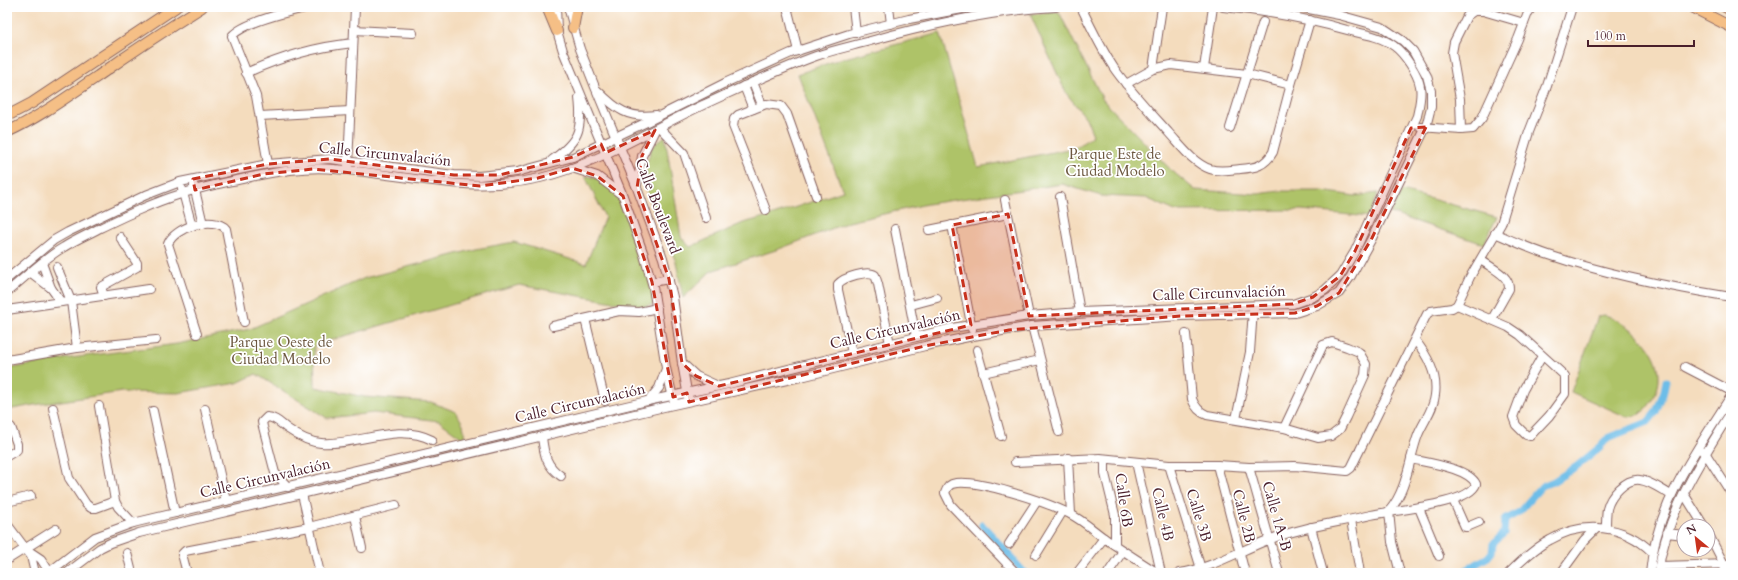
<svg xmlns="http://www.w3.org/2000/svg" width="1738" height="580" viewBox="0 0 1738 580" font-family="Cardo,serif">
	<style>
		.green { fill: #aec367; stroke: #7c7149 }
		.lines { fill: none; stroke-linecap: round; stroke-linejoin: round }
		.canal { stroke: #6dbde8; stroke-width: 7 }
		.minor-casing { stroke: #86615e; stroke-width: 10 }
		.major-casing { stroke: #86615e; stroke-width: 12 }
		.minor { stroke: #fff; stroke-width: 8 }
		.major { stroke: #f5bf86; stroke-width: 10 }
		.marked { fill: #c8321e; fill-opacity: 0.2; stroke: #c8321e; stroke-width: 3; stroke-dasharray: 8 5; stroke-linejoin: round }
		.labels { text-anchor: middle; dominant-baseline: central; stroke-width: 3.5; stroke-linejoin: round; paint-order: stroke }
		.street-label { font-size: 15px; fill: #4a1f2b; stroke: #fff }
		.park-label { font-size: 15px; fill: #6d5840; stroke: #fff }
	</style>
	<rect width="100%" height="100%" fill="#fff"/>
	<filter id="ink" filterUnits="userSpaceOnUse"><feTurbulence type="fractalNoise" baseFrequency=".025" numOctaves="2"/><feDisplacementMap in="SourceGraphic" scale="8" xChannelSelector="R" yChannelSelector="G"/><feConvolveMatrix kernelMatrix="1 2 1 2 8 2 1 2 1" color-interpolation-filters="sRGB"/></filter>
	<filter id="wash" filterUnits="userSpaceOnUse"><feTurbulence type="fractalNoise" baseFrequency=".012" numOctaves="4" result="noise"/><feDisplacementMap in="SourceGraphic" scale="16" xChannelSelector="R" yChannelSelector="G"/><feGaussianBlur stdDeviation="0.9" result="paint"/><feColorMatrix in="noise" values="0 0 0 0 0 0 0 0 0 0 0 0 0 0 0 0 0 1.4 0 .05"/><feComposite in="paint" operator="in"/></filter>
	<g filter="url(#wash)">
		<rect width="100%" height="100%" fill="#f4dcbd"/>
		<g class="green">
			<path d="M1059,12L1103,100L1171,170L1195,190L1258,194L1280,191H1322L1355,196L1378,193L1369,217L1302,210L1175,211L1146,198L1101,196L1062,184L927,204L849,222L779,249L711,271L683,298L676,262L648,197L646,165L652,147L665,136L681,237L690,247L743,223L773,215L843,191L798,74L837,60L940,33L978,167L1073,148L1084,142L1093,135L1086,118L1066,93L1030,14Z"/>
			<path d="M585,176L601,178L618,198L642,254L657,304L641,307L519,285L314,345L315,387L365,397L431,402L456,412L463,424L465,440L439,421L374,413L327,418L256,374L237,383L178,393L122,392L34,405L7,410V369L63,359L177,344L250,329L365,278L476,249L514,242L586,264L605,217Z"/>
			<path d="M1402,191L1497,217L1484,244L1390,213Z"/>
			<path d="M1605,315C1630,323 1661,350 1659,379C1659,387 1655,395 1651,402C1646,411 1637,417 1627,417L1571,392L1598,316Z"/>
		</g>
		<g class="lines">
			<g class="canal">
				<path d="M982,525C998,540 1010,558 1025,573"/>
				<path d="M1461,573L1488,557L1492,552L1493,544L1504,533L1505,520L1519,512L1542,486L1554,481L1577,466L1600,447L1608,438L1648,422L1656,412L1664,391L1666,381"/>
			</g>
		</g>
	</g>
	<g filter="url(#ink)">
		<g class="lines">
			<g class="minor-casing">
				<g id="minor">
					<path d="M556,7L557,31L563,51L623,196L644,255L653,287L666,368L674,402"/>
					<path d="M568,7L580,49L595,87L637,188L663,258L673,297L682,363L688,397"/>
					<path d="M787,7L798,51"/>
					<path d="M853,7L856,33"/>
					<path d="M889,7L891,24"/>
					<path d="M1081,7C1092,29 1102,51 1116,71C1132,93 1151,113 1169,133C1181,146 1193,163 1210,169C1219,172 1231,170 1240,169C1255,168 1265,166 1273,152L1288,95L1310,20"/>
					<path d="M354,30L413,33"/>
					<path d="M1204,68L1213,7"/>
					<path d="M1153,69L1162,7"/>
					<path d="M246,73C281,57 315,47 353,43"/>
					<path d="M753,82L762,105"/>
					<path d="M1126,84L1153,69L1171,65L1247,74L1291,85"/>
					<path d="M744,86L753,109"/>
					<path d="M598,91C616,109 628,119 656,115"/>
					<path d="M260,116L350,111"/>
					<path d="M1420,127L1461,130L1473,129L1482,118L1518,39L1528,13L1532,7"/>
					<path d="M660,128L684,153L706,218"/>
					<path d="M1230,128L1263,22"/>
					<path d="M1461,130L1460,99L1452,53L1454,42L1467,16L1474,11H1483L1524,23"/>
					<path d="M552,160C578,141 583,131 579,98"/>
					<path d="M268,164L256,96L232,36C244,22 291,11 309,7"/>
					<path d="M348,165L355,7"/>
					<path d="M572,168L597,176L622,195"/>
					<path d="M637,185L642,156L655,130"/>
					<path d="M194,186L203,224"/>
					<path d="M182,189L192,226"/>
					<path d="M1060,197L1080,312"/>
					<path d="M1005,200L1029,316"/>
					<path d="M766,210L733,126L734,119L738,115L766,104L781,106L787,114L816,196"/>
					<path d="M952,225L972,329"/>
					<path d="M895,229L916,337"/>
					<path d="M929,230L1008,214"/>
					<path d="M1495,233C1513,241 1530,249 1549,255C1608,275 1670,287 1731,297"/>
					<path d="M1481,260C1491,268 1510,275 1509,289L1492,319"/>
					<path d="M42,263L51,288L61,302"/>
					<path d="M57,267L71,301L77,348"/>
					<path d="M30,272L51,288"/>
					<path d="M7,279L54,240L68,232L146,195L180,182L268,164L330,159L454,175L479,176L517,172L573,157L649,121L727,82L791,53L849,34L909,19L973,7"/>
					<path d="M652,282L669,279"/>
					<path d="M7,292C26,277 43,259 64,247C75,240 87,235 98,229C125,216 152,203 181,194C202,187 224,183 246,178C275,172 305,166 335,169C405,174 469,195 540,178C598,164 649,130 703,105C740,88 777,70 816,56C833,50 852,46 870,41C931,24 993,10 1056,7"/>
					<path d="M104,296L101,287L137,267V263L120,237"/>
					<path d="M911,305L937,298"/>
					<path d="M1457,305L1508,327L1520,335L1565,376V394L1549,416L1530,436L1526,435L1516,425L1513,417L1523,390L1542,356"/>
					<path d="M7,310L149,289"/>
					<path d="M585,319L605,401"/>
					<path d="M553,326L619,311L639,312L657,308"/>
					<path d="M1032,326L1059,432"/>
					<path d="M197,334L168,244C174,227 214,215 226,229L244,322"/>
					<path d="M1186,334L1192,399C1195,407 1199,412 1207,415L1284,428L1318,438L1331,436L1340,429L1346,417L1365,375L1366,364L1359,352L1347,347L1332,342L1323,345L1284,428"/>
					<path d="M977,350L1001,436"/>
					<path d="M852,353L838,290V284C844,277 868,270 875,275L878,284L890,344"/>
					<path d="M7,360L77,348L156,340"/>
					<path d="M682,363L696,376L718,386"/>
					<path d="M1685,367L1731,391"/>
					<path d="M983,373L1040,360"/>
					<path d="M648,401L659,388L666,369"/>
					<path d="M99,406L115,501L118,507L133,523"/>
					<path d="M53,408L69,478L86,504L91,508H96L115,501"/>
					<path d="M205,409L226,501"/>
					<path d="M153,411L175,513"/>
					<path d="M1236,419L1250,352L1253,310"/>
					<path d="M542,437C544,454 546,466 561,476"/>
					<path d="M1703,452L1706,454L1731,493"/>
					<path d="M7,456L17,450V444L11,427"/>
					<path d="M1068,458L1071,514"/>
					<path d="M1105,459V474L1115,515V545"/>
					<path d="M1015,462L1100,458L1169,465H1217L1249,467L1295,466L1347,471L1351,468L1427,314L1431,311L1452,308L1457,305L1470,277L1501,224L1529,132L1547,86L1572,7"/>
					<path d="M1136,462L1161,573"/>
					<path d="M1169,465L1202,572"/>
					<path d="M1217,465L1245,573"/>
					<path d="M1249,467L1279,573"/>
					<path d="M288,487L275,473L263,427L262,422L267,417C275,417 281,424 288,429C298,436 308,442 321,443C357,446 397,422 432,440"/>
					<path d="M302,494L319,569L316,573"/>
					<path d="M1684,494L1704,526"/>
					<path d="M1453,500L1465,527H1467L1479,522"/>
					<path d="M7,502L31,496"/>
					<path d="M1419,508L1439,556"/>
					<path d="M1389,511C1407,491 1409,459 1418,435C1423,422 1434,409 1435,395C1438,375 1427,355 1415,340"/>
					<path d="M1389,511L1392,542L1400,573"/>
					<path d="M355,516L362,548"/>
					<path d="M1351,520L1360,573"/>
					<path d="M7,524L31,556L35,573"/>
					<path d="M1311,527L1323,573"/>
					<path d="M1606,528C1606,521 1606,515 1607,509C1610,496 1626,478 1640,480C1650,481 1662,490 1671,495"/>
					<path d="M1667,533L1684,535"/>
					<path d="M1708,533L1724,564L1725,573"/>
					<path d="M1009,544L1037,501"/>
					<path d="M26,549L41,559L50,573"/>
					<path d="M127,553L132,573"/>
					<path d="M1036,555L1063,511"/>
					<path d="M7,560L56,529"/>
					<path d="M1659,566L1731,564"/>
					<path d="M48,573L95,537L133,523L647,401L729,384L952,328L971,325L1029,316L1080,312L1293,304L1313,297L1325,290L1340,276L1355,251L1417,116C1419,106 1422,96 1420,86C1418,74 1404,53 1394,46C1382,37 1365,34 1351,31C1309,19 1267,11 1223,7"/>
					<path d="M67,573L100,548L110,543L139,533L664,407L805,376L925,346L973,336L1032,326L1181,316L1295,313L1317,306L1339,293L1351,276L1372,238L1426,127L1431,107V91L1427,76L1413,51L1403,41L1382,27L1339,15L1299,7"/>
					<path d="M187,573L182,554L185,551L309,527L396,505"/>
					<path d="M1016,573L951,505L945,493C947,488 948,486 952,484C973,477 1049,503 1070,514C1082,520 1093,530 1104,538C1122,550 1140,562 1158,573"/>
					<path d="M1077,573L1104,538"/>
					<path d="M1108,573L1123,551"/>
					<path d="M1179,573C1210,569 1239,551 1268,540C1301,527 1337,523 1371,515C1392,510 1469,505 1476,484C1468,468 1428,463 1411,459"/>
					<path d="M1509,573C1520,562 1536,547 1550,540C1584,520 1624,525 1652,552"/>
					<path d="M1561,573L1585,540L1597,528"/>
					<path d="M1650,573C1656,505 1695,452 1731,396"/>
					<path d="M1658,573C1666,514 1700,462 1731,412"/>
				</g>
			</g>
			<g class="major-casing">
				<g id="major">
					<path d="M547,7L557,31"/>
					<path d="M1692,7L1731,27"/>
					<path d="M1725,7L1731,10"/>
					<path d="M573,28L577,7"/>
					<path d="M7,116L32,103L176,7"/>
					<path d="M7,132C40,117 68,96 98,76C132,52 167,29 202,7"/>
				</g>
			</g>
			<use href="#minor" class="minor"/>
			<use href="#major" class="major"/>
		</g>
	</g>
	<path class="marked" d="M1426,127L1372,238L1339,293L1317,306L1295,313L1181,316L1009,330L925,346L689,402L687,393L673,397L652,282L623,196L597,176L572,168L538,178L480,186L313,169L264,174L195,190L193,179L268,164L330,159L454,175H499L573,157L601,144L605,153L655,130L642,156L637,188L669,279L682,363L696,376L719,386L971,325L952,225L1008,214L1029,316L1293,304L1313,297L1340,276L1355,251L1411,128Z"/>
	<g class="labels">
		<g class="street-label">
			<text transform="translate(385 154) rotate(6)">Calle Circunvalación</text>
			<text transform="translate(658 206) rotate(69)">Calle Boulevard</text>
			<text transform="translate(1219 293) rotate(-2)">Calle Circunvalación</text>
			<text transform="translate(895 329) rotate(-13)">Calle Circunvalación</text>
			<text transform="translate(580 403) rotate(-13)">Calle Circunvalación</text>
			<text transform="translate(265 478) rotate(-13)">Calle Circunvalación</text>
			<text transform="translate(1124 500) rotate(82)">Calle 6B</text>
			<text transform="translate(1163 514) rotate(77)">Calle 4B</text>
			<text transform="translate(1199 515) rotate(73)">Calle 3B</text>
			<text transform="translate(1244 516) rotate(76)">Calle 2B</text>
			<text transform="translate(1277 516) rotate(74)">Calle 1A-B</text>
		</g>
		<g class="park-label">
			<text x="1115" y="154">Parque Este de<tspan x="1115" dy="17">Ciudad Modelo</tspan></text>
			<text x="281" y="342">Parque Oeste de<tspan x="281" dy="17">Ciudad Modelo</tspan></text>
		</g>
	</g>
	<rect width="1738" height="580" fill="none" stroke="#fff" stroke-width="24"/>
	<g transform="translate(1696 538) rotate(331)"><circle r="19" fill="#ffffff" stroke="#b7a5aa"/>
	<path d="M0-3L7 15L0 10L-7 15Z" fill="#c8321e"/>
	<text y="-6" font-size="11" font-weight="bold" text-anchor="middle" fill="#4a1f2b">N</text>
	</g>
	<path d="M1588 40v6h106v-6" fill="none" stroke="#4a1f2b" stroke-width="2"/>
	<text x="1594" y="40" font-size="12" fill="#4a1f2b" stroke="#ffffff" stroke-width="3" paint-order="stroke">100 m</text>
</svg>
